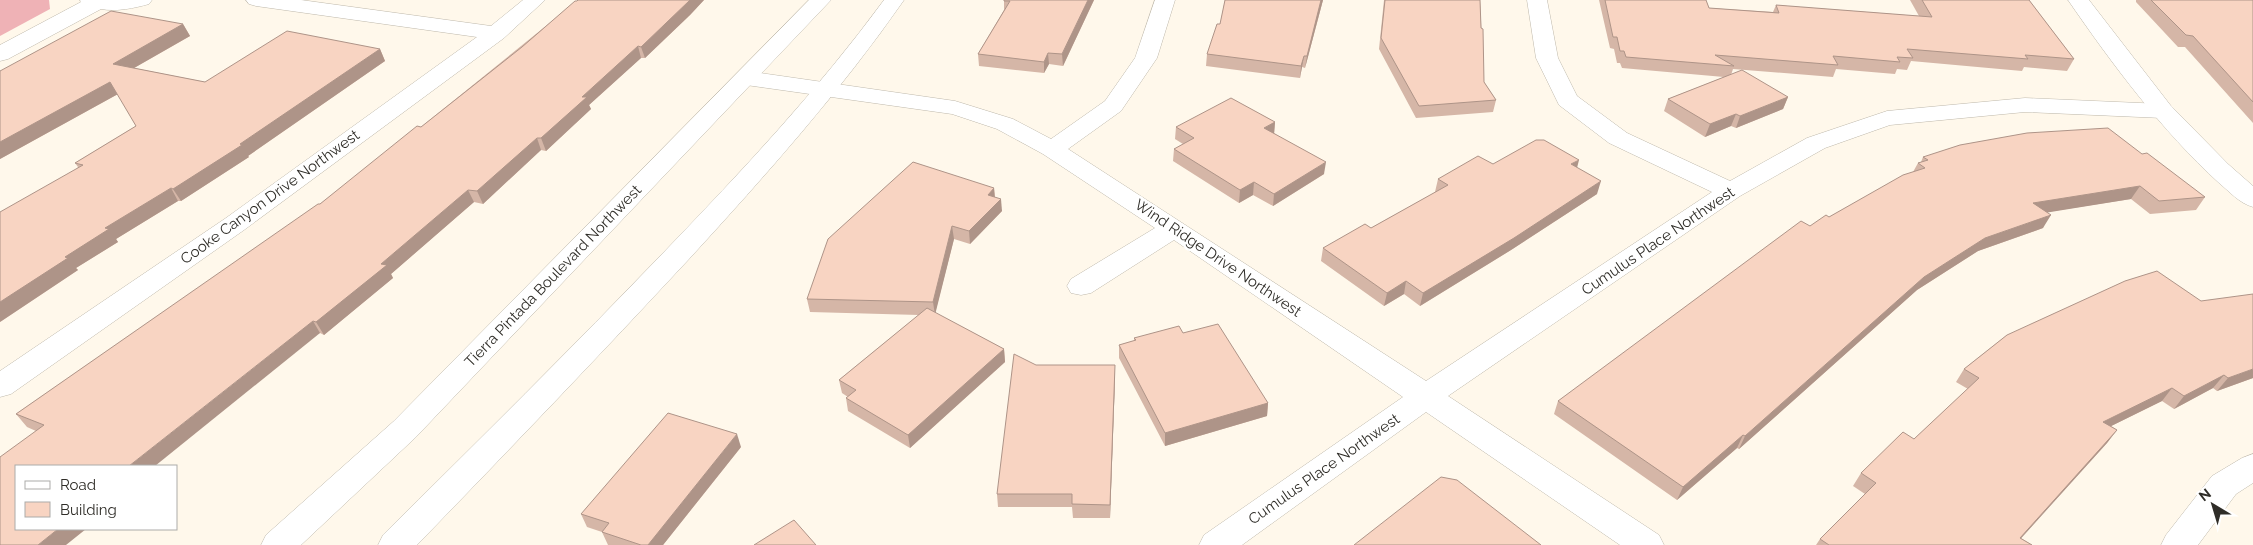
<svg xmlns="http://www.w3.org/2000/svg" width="2253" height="545" viewBox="0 0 2253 545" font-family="Raleway,sans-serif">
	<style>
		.green { fill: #efb2b6 }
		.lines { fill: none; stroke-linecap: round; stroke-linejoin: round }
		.minor-casing { stroke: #beb8ab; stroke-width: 1 }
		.tertiary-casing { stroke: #beb8ab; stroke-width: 1 }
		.secondary-casing { stroke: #beb8ab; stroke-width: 1 }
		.minor { fill: #fff; fill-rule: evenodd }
		.tertiary { fill: #fff; fill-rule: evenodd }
		.secondary { fill: #fff; fill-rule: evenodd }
		.wall { fill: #d5b6a7 }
		.shaded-wall { fill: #ae9488 }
		.building { fill: #f8d4c2; stroke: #ae9488 }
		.labels { text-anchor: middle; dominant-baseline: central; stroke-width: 5; stroke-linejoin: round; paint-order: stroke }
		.street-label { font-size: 15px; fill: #2f2d28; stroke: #fff }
	</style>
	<rect width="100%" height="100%" fill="#fff8eb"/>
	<path class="green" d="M0,0H49L50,9L0,36Z"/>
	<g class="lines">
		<g class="minor-casing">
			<g id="minor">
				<path d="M80,0H152L149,4C135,8 116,12 101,9L8,59L0,61V45L81,2Z"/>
				<path d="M246,0H301L491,26L523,0H545L504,38L244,230L11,394L0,397V371L226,218L477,37L256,6L249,4Z"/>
				<path d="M1155,0H1175L1157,58L1121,111L1068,149L1426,381L1712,192L1609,143L1559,105L1536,58L1527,0H1547L1558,58L1577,96L1627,133L1730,181L1807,138L1887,111L2025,98L2163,104L2171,106L2175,111L2171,116L2163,118L2025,112L1890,125L1825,148L1740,196L1448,396L1659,535L1664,545H1620L1426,412L1242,545H1199L1204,535L1403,397L1174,240L1091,293L1081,295L1071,293L1067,286L1071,279L1155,228L1043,154L997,129L952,114L746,85L738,83L735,78L738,73L746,71L955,101L1013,119L1051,139L1105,101L1135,58Z"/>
			</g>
		</g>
		<g class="tertiary-casing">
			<g id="tertiary">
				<path d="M2068,0H2089L2171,106L2228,164L2253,186V207C2239,203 2230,192 2219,183C2162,131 2112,64 2068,0Z"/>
				<path d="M2253,454V483L2236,494L2198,545H2161L2166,535L2212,476L2242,458Z"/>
			</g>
		</g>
		<g class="secondary-casing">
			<g id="secondary">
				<path d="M809,0H831L416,437L301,545H261L266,535L394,421Z"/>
				<path d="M884,0H904C840,92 766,175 690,258C600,355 509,450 417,545H378L383,535C478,441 573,347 665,251C742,171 818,90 884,0Z"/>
			</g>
		</g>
		<use href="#minor" class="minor"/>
		<use href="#tertiary" class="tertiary"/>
		<use href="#secondary" class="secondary"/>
	</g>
	<g class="wall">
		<path d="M578,0H704L690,15L645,58H641L589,105L591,109L546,151L541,150L483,204L474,202L391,274L393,278L324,335L320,333L36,431L27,427L16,414L320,204L421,127Z"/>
		<path d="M1094,0L1063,66L1049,64L1044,73L979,66L978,54L1004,10V1Z"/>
		<path d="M1225,0H1323L1305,68L1302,67L1300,78L1206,66L1207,54L1220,24Z"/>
		<path d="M1384,0H1480L1484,82L1496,100L1493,112L1416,118L1379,49Z"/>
		<path d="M1599,0H1706L1709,8L1773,12L1776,5L1919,16L1910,0H2029L2074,59L2067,71L2024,67L2022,71L1911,61L1907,70L1897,69L1895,74L1836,69L1833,77L1733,69L1731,75L1788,97L1783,109L1736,128L1731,126L1705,137L1664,111L1668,99L1724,77L1622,68L1620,63H1617L1614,49L1610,48Z"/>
		<path d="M2136,0H2253V123L2185,47H2178L2136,2Z"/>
		<path d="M183,24L190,36L134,68L205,82L380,49L385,61L248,156L249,157L181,201H178L116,239L118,242L76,268L78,270L0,322L78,167L75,163L136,126L118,94L0,159V71Z"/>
		<path d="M1275,122L1274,133L1324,174L1273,206L1253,195L1239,203L1173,161L1174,149L1183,144L1175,139L1176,127Z"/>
		<path d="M2142,154L2205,197L2196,210L2150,214L2131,199L2047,212L2043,228L1978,251L1917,290L1739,449L1737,448L1677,500L1554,414L1558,401L1810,226L1829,217L1913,172L1918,163L1921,162L1923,157Z"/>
		<path d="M1493,164L1577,168L1597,194L1511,250L1420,306L1404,294L1384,306L1321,261L1323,248L1371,228L1436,192H1435L1438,179Z"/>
		<path d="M994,188L995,197L1002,211L970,244L954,239L935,313L1004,349L1005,362L910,448L848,411L846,398L848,397L842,393L839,380L919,315L810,312L807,299Z"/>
		<path d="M1183,333L1268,403L1267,416L1165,446L1119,358V345L1134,341V338Z"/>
		<path d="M2007,335L2253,378L2217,391L2213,388L2174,409L2162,401L2111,426L2117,430L2107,443L2021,538L2032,545H1816L1820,539L1865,494L1853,486L1861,473L1914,439L1968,389L1956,382L1964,369Z"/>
		<path d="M1036,365L1115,378L1110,518H1073L1072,507H998L997,494Z"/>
		<path d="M741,447L663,545H608L602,532L587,527L581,514Z"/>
	</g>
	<g class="shaded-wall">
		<path d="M690,0H704L690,15L645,58L641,47Z"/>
		<path d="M1088,0H1094L1063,66L1062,54Z"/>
		<path d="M1321,0H1323L1305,68L1307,56Z"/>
		<path d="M183,24L190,36L120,76L113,64Z"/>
		<path d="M638,46L641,58L589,105L591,109L546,151L541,138L582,97Z"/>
		<path d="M380,49L385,61L248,156L249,157L181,201L173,189Z"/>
		<path d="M1048,53L1049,64L1044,73V62Z"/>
		<path d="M1304,56L1300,78L1301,66Z"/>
		<path d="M110,82L118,94L0,159V142Z"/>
		<path d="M1788,97L1783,109L1736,128L1740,116Z"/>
		<path d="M1736,114L1731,126L1705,137L1710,124Z"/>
		<path d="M1275,122L1274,135L1264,128Z"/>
		<path d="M537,138L541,150L483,204L477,191Z"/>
		<path d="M1579,160L1576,172L1571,164Z"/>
		<path d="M1326,162L1324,174L1273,206L1274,194Z"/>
		<path d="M1601,181L1597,194L1511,250L1420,306L1423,293Z"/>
		<path d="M1254,182L1253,195L1239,203L1240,190Z"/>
		<path d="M2140,186L2131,199L2025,216L2033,203Z"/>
		<path d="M171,188L178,201L116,239L118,242L76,268L78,270L0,322V302L105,228Z"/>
		<path d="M994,188L995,200L988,195Z"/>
		<path d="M468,190L474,202L391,274L393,278L324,335L316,322L381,264Z"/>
		<path d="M1001,199L1002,211L970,244L969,231Z"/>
		<path d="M2051,215L2043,228L1978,251L1917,290L1739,449L1745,436L1924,277L1985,238Z"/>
		<path d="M952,226L954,239L935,315L933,302Z"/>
		<path d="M1406,281L1404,294L1384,306L1387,293Z"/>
		<path d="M313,321L320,333L155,466H129Z"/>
		<path d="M1004,349L1005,362L910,448L908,435Z"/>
		<path d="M1115,365V378L1110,518V505Z"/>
		<path d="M2253,369V378L2217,391L2228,378Z"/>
		<path d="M2224,375L2213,388L2174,409L2184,396Z"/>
		<path d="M2172,388L2162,401L2093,435L2103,422Z"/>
		<path d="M1268,403L1267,416L1165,446V433Z"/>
		<path d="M2117,430L2107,443L2015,545L2020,538Z"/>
		<path d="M737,434L741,447L663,545H648Z"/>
		<path d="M1743,435L1737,448L1677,500L1683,487Z"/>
		<path d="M58,529H86L66,545H38Z"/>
	</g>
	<g class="building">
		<path d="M578,0H690L641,47L638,46L582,97H587L541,138H537L477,191L468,190L381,264L387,265L316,322L313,321L129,466H16V529H58L38,545H0V457L44,425L16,414L318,204H320L417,126L421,127L522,47L575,1H577Z"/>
		<path d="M1004,0H1088L1062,54L1048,53L1044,62L978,54L1010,1H1004Z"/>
		<path d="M1225,0H1321L1307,56H1304L1301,66L1207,54L1217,24H1220Z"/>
		<path d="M1385,0H1480L1481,28L1483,29L1484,82L1496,100L1419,106L1381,38Z"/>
		<path d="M1605,0H1706L1709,8L1779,13L1776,5L1932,17L1922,0H2029L2074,59L2025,55L2028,59L1907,49L1913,58L1897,57L1900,62L1833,56L1838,65L1715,55L1734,66L1626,57L1624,51H1620L1617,37H1613Z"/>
		<path d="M2151,0H2253V102L2193,36L2186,35Z"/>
		<path d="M111,11L183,24L113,64L205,82L287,31L380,49L240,144L242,145L173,189L171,188L105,228L109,229L65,257L68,258L0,302V212L83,165L75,163L136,126L110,82L0,142V71Z"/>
		<path d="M1742,70L1788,97L1740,116L1736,114L1710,124L1668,99Z"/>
		<path d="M1231,98L1275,122L1264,128L1326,162L1274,194L1254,182L1240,190L1174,149L1194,138L1176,127Z"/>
		<path d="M2108,128L2142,154L2147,153L2205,197L2159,201L2140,186L2033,203L2051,215L1985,238L1924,277L1745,436L1743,435L1683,487L1558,401L1801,221L1810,226L1826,215L1829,217L1903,175L1925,168L1918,163L1928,160L1923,157L1960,145L2027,133Z"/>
		<path d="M1536,140H1544L1579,160L1571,164L1601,181L1514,238L1423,293L1406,281L1387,293L1323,248L1365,224L1371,228L1448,185L1438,179L1478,156L1493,164Z"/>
		<path d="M913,162L994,188L988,195L1001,199L969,231L952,226L933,302L807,299L828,239Z"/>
		<path d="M2157,271L2201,301L2253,294V369L2228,378L2224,375L2184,396L2172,388L2103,422L2117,430L2020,538L2032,545H1829L1820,539L1876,483L1861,473L1903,432L1914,439L1979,378L1964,369L2007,335L2125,281Z"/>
		<path d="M927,308L1004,349L908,435L846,398L856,390L839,380Z"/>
		<path d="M1218,324L1268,403L1165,433L1119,345L1136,340L1134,338L1179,326L1183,333Z"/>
		<path d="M1014,354L1036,365H1115L1110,505L1072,504V494H997Z"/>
		<path d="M668,413L737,434L648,545H641L602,532L609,523L581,514Z"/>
		<path d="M1441,477L1457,480L1541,545H1354Z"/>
		<path d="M794,520L816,545H754Z"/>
	</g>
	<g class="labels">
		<g class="street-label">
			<text transform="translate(270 197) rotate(-36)">Cooke Canyon Drive Northwest</text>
			<text transform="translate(1658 241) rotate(-34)">Cumulus Place Northwest</text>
			<text transform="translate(1218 258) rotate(34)">Wind Ridge Drive Northwest</text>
			<text transform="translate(553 276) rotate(-46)">Tierra Pintada Boulevard Northwest</text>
			<text transform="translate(1324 469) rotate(-35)">Cumulus Place Northwest</text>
		</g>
	</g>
	<rect x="15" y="465" width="162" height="65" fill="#ffffff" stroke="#acaba9"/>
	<rect x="25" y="481" width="25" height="8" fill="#ffffff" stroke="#acaba9"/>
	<text x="60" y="490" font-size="15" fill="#2f2d28">Road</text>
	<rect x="25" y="502" width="25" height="15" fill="#f8d4c2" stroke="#acaba9"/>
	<text x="60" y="515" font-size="15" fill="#2f2d28">Building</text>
	<g transform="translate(2213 505) rotate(322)" stroke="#ffffff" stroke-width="4" paint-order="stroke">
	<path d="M0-4L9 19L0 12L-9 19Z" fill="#2f2d28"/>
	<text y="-8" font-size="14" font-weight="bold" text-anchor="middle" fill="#2f2d28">N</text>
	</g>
</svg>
